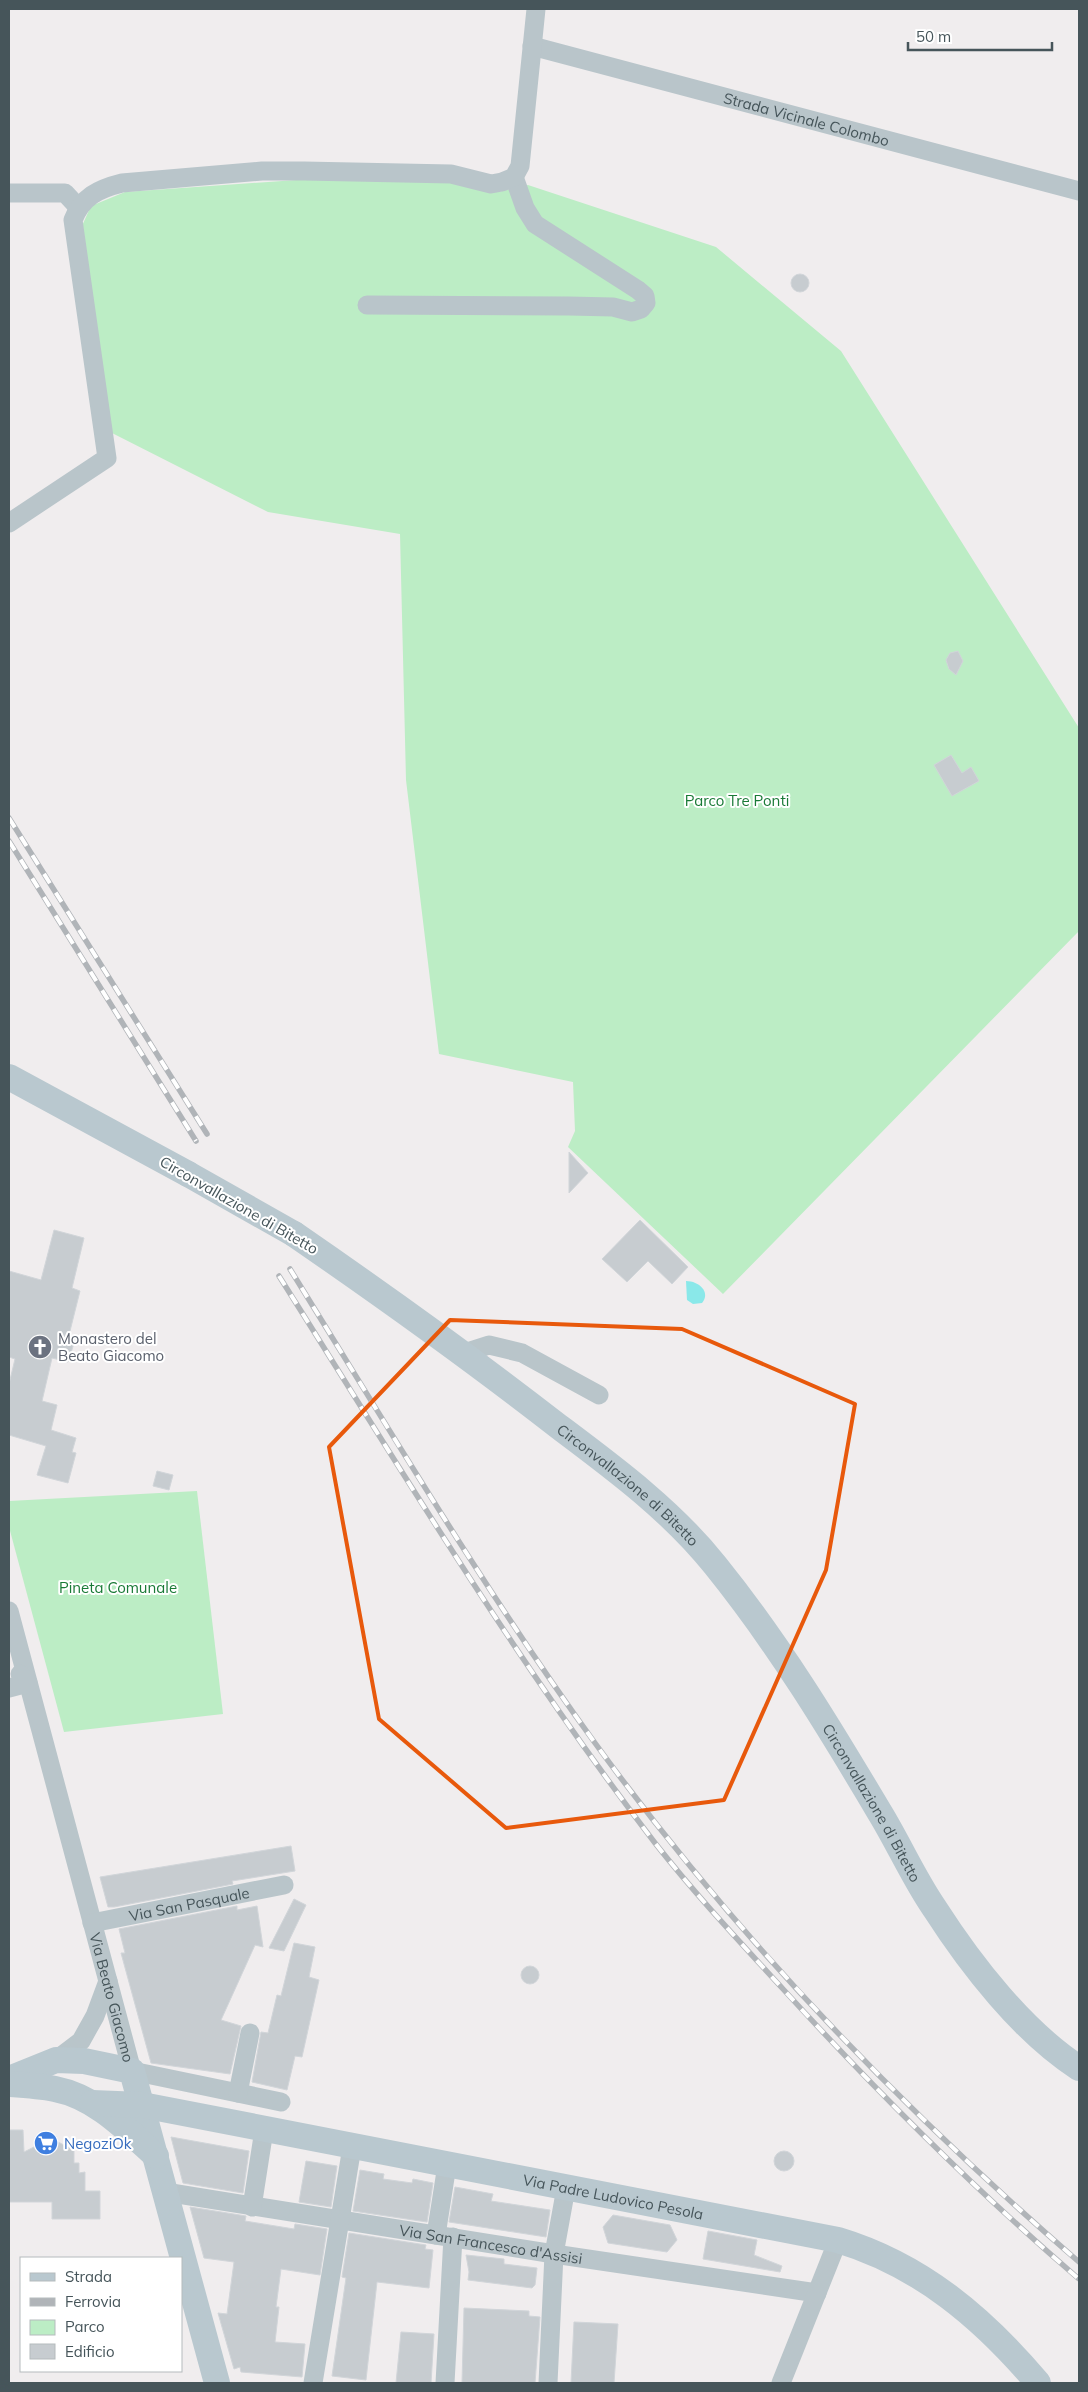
<svg xmlns="http://www.w3.org/2000/svg" width="1088" height="2392" viewBox="0 0 1088 2392" font-family="Mulish,sans-serif">
	<style>
		.green { fill: #bcedc5 }
		.water { fill: #8ae8e9 }
		.building { fill: #c7ccd0; stroke: #d1d5d9 }
		.lines { fill: none; stroke-linecap: round; stroke-linejoin: round }
		.street { stroke: #b9c5ca; stroke-width: 19 }
		.secondary { stroke: #b9c8cf; stroke-width: 26 }
		.rail-casing { stroke: #b0b4b8; stroke-width: 5.5 }
		.rail { stroke: #fff; stroke-width: 4; stroke-dasharray: 11; stroke-linecap: butt }
		.secondary-bridge { stroke: #b9c8cf; stroke-width: 26 }
		.marked { fill: none; stroke: #e8590c; stroke-width: 4; stroke-linejoin: round }
		.labels { text-anchor: middle; dominant-baseline: central; stroke-width: 4; stroke-linejoin: round; paint-order: stroke }
		.street-label { font-size: 15px; fill: #46555a; stroke: #fff }
		.park-label { font-size: 15px; fill: #197a36; stroke: #fff }
		.worship-label { font-size: 15px; fill: #5b616d; stroke: #fff; text-anchor: start }
		.shop-label { font-size: 15px; fill: #366cbe; stroke: #fff; text-anchor: start }
	</style>
	<rect width="100%" height="100%" fill="#f0edee"/>
	<g class="green">
		<path d="M443,179L498,192L528,185L716,247L841,351L1079,728V931L723,1294L568,1147L575,1131L573,1082L439,1054L406,780L400,534L268,512L110,432L81,228L91,206L125,192L296,180Z"/>
		<path d="M197,1491L223,1714L64,1732L9,1527V1501Z"/>
	</g>
	<path class="water" d="M686,1281C699,1281 711,1292 702,1303L693,1304L687,1300Z"/>
	<g class="building">
		<circle cx="800" cy="283" r="9"/>
		<path d="M958,651L963,661L956,675L949,669L946,660L950,653Z"/>
		<path d="M951,755L962,773L971,767L979,781L952,796L934,765Z"/>
		<path d="M569,1152L588,1173L569,1193Z"/>
		<path d="M640,1220L688,1267L672,1284L648,1261L627,1282L602,1259Z"/>
		<path d="M54,1230L84,1238L72,1288L80,1291L69,1335L76,1337L68,1362L52,1358L42,1401L57,1405L51,1430L76,1438L72,1452L76,1453L68,1483L37,1475L46,1446L9,1435V1384L15,1359L9,1357V1271L41,1280Z"/>
		<path d="M157,1471L173,1475L169,1490L153,1486Z"/>
		<path d="M291,1846L295,1871L232,1881L233,1884L114,1907H108L100,1877Z"/>
		<path d="M294,1899L306,1905L284,1951L269,1948Z"/>
		<path d="M237,1906V1910L257,1906L263,1947L255,1945L221,2020L241,2026L230,2074L151,2063L121,1953H125L119,1929Z"/>
		<path d="M294,1943L315,1947L309,1977L319,1980L302,2057L295,2056L287,2090L252,2082L261,2032L268,2033L277,1995L281,1996Z"/>
		<circle cx="530" cy="1975" r="9"/>
		<path d="M9,2130H23L24,2152L46,2141L54,2140L64,2145L74,2146V2163H79V2173L85,2172V2191H100V2219H52V2202H9Z"/>
		<path d="M171,2137L249,2151L243,2193L183,2183Z"/>
		<circle cx="784" cy="2161" r="10"/>
		<path d="M306,2161L337,2166L331,2207L299,2202Z"/>
		<path d="M360,2170L384,2174L383,2179L412,2183L413,2179L433,2183L427,2222L353,2211Z"/>
		<path d="M455,2187L493,2194L491,2201L550,2210L546,2237L449,2222Z"/>
		<path d="M190,2207L246,2216L245,2221L294,2229L295,2224L327,2229L320,2275L281,2269L276,2307H279L275,2342L305,2344L302,2377L241,2372L240,2367L234,2369L218,2313L227,2314L234,2262L204,2258Z"/>
		<path d="M613,2215L670,2225L677,2240L667,2252L608,2243L603,2227Z"/>
		<path d="M708,2231L757,2240L754,2255L782,2266L780,2272L703,2259Z"/>
		<path d="M349,2233L426,2245L425,2249L433,2250L429,2288L377,2282L366,2380L332,2376L346,2278L342,2277Z"/>
		<path d="M466,2255L504,2259V2264L537,2268L535,2285L532,2288L468,2280L469,2272Z"/>
		<path d="M464,2308L529,2311V2316L540,2317L535,2383H462Z"/>
		<path d="M574,2322L618,2324L614,2383H571Z"/>
		<path d="M401,2332L434,2334L431,2383H396Z"/>
	</g>
	<g class="lines">
		<g class="street">
			<path id="s1" d="M532,46L1079,191"/>
			<path d="M9,193H65L78,207"/>
			<path d="M367,305L569,306L613,307L632,312L641,309L646,303L645,296L638,290L535,224L525,208L514,177"/>
			<path d="M9,523L107,458L73,220C82,197 98,189 122,183L262,171H304L451,174L491,184L502,182L514,177L520,166L536,9"/>
			<path d="M464,1353L489,1345L522,1353L599,1395"/>
			<path id="s2" d="M9,1611L132,2071L281,2102"/>
			<path d="M9,1688L28,1683L20,1674"/>
			<path id="s3" d="M92,1923L284,1885"/>
			<path d="M56,2060L81,2041L95,2016L108,1981"/>
			<path d="M238,2093L250,2033"/>
			<path id="s4" d="M165,2192L554,2254L817,2293"/>
			<path d="M252,2207L264,2130"/>
			<path d="M436,2235L447,2165"/>
			<path d="M313,2383L352,2147"/>
			<path d="M445,2383L453,2237"/>
			<path d="M548,2383L554,2254L566,2188"/>
			<path d="M781,2383L838,2240"/>
		</g>
		<g class="secondary">
			<path d="M9,1077L188,1174"/>
			<path id="s5" d="M294,1234C384,1296 472,1359 558,1426C614,1468 671,1510 715,1565C778,1643 829,1727 880,1813C899,1844 914,1879 935,1909C971,1965 1023,2032 1079,2068"/>
			<path d="M9,2079L56,2060L84,2061L132,2071L217,2383"/>
			<path d="M9,2084C24,2085 40,2086 55,2089C96,2097 126,2129 156,2156"/>
			<path id="s6" d="M92,2103L142,2105L838,2240C921,2265 983,2318 1038,2383"/>
		</g>
		<g class="rail-casing">
			<g id="rail">
				<path d="M9,818L207,1134"/>
				<path d="M9,841L196,1141"/>
				<path d="M290,1269C389,1429 485,1591 595,1743C733,1933 902,2109 1079,2262"/>
				<path d="M279,1276C400,1468 517,1663 655,1843C695,1894 739,1941 783,1989C876,2091 974,2189 1079,2279"/>
			</g>
		</g>
		<use href="#rail" class="rail"/>
		<path class="secondary-bridge" d="M188,1174L294,1234"/>
	</g>
	<path class="marked" d="M450,1320L682,1329L855,1404L826,1570L724,1800L506,1828L379,1719L329,1447Z"/>
	<defs>
		<g id="church-disc" transform="scale(1.25)"><circle r="9.5" fill="#6b7280" stroke="#fff"/><path d="M-1.2-6h2.4v3.5h3.3v2.4h-3.3V6h-2.4V-.1h-3.3v-2.4h3.3Z" fill="#fff"/></g>
		<g id="supermarket-disc" transform="scale(1.25)"><circle r="9.5" fill="#3f7fe0" stroke="#fff"/><path d="M-6-5.5h2.5l.6 2H6L4.5 2H-2.5L-4.4-4H-6ZM-1.5 3.2a1.3 1.3 0 1 0 .1 0ZM3 3.2a1.3 1.3 0 1 0 .1 0Z" fill="#fff"/></g>
	</defs>
	<g fill-rule="evenodd">
		<use href="#church-disc" x="40" y="1347"/>
		<use href="#supermarket-disc" x="46" y="2143"/>
	</g>
	<g class="labels">
		<g class="street-label">
			<text stroke="none"><textPath href="#s1" startOffset="284">Strada Vicinale Colombo</textPath></text>
			<text transform="translate(239 1205) rotate(30)">Circonvallazione di Bitetto</text>
			<text stroke="none"><textPath href="#s5" startOffset="418">Circonvallazione di Bitetto</textPath></text>
			<text stroke="none"><textPath href="#s5" startOffset="822">Circonvallazione di Bitetto</textPath></text>
			<text stroke="none"><textPath href="#s3" startOffset="99">Via San Pasquale</textPath></text>
			<text stroke="none"><textPath href="#s2" startOffset="400">Via Beato Giacomo</textPath></text>
			<text stroke="none"><textPath href="#s6" startOffset="530">Via Padre Ludovico Pesola</textPath></text>
			<text stroke="none"><textPath href="#s4" startOffset="330">Via San Francesco d'Assisi</textPath></text>
		</g>
		<g class="park-label">
			<text x="737" y="800">Parco Tre Ponti</text>
			<text x="118" y="1587">Pineta Comunale</text>
		</g>
		<g class="worship-label">
			<text x="58" y="1338">Monastero del<tspan x="58" dy="17">Beato Giacomo</tspan></text>
		</g>
		<g class="shop-label">
			<text x="64" y="2143">NegoziOk</text>
		</g>
	</g>
	<rect width="1088" height="2392" fill="none" stroke="#46555a" stroke-width="20"/>
	<rect x="20" y="2257" width="162" height="115" fill="#ffffff" stroke="#b5bbbd"/>
	<rect x="30" y="2273" width="25" height="8" fill="#b9c8cf" stroke="#b5bbbd"/>
	<text x="65" y="2282" font-size="15" fill="#46555a">Strada</text>
	<rect x="30" y="2298" width="25" height="8" fill="#b0b4b8" stroke="#b5bbbd"/>
	<text x="65" y="2307" font-size="15" fill="#46555a">Ferrovia</text>
	<rect x="30" y="2320" width="25" height="15" fill="#bcedc5" stroke="#b5bbbd"/>
	<text x="65" y="2332" font-size="15" fill="#46555a">Parco</text>
	<rect x="30" y="2344" width="25" height="15" fill="#c7ccd0" stroke="#b5bbbd"/>
	<text x="65" y="2357" font-size="15" fill="#46555a">Edificio</text>
	<path d="M908 42v8h144v-8" fill="none" stroke="#46555a" stroke-width="2.5"/>
	<text x="916" y="42" font-size="15" fill="#46555a" stroke="#ffffff" stroke-width="4" paint-order="stroke">50 m</text>
</svg>
